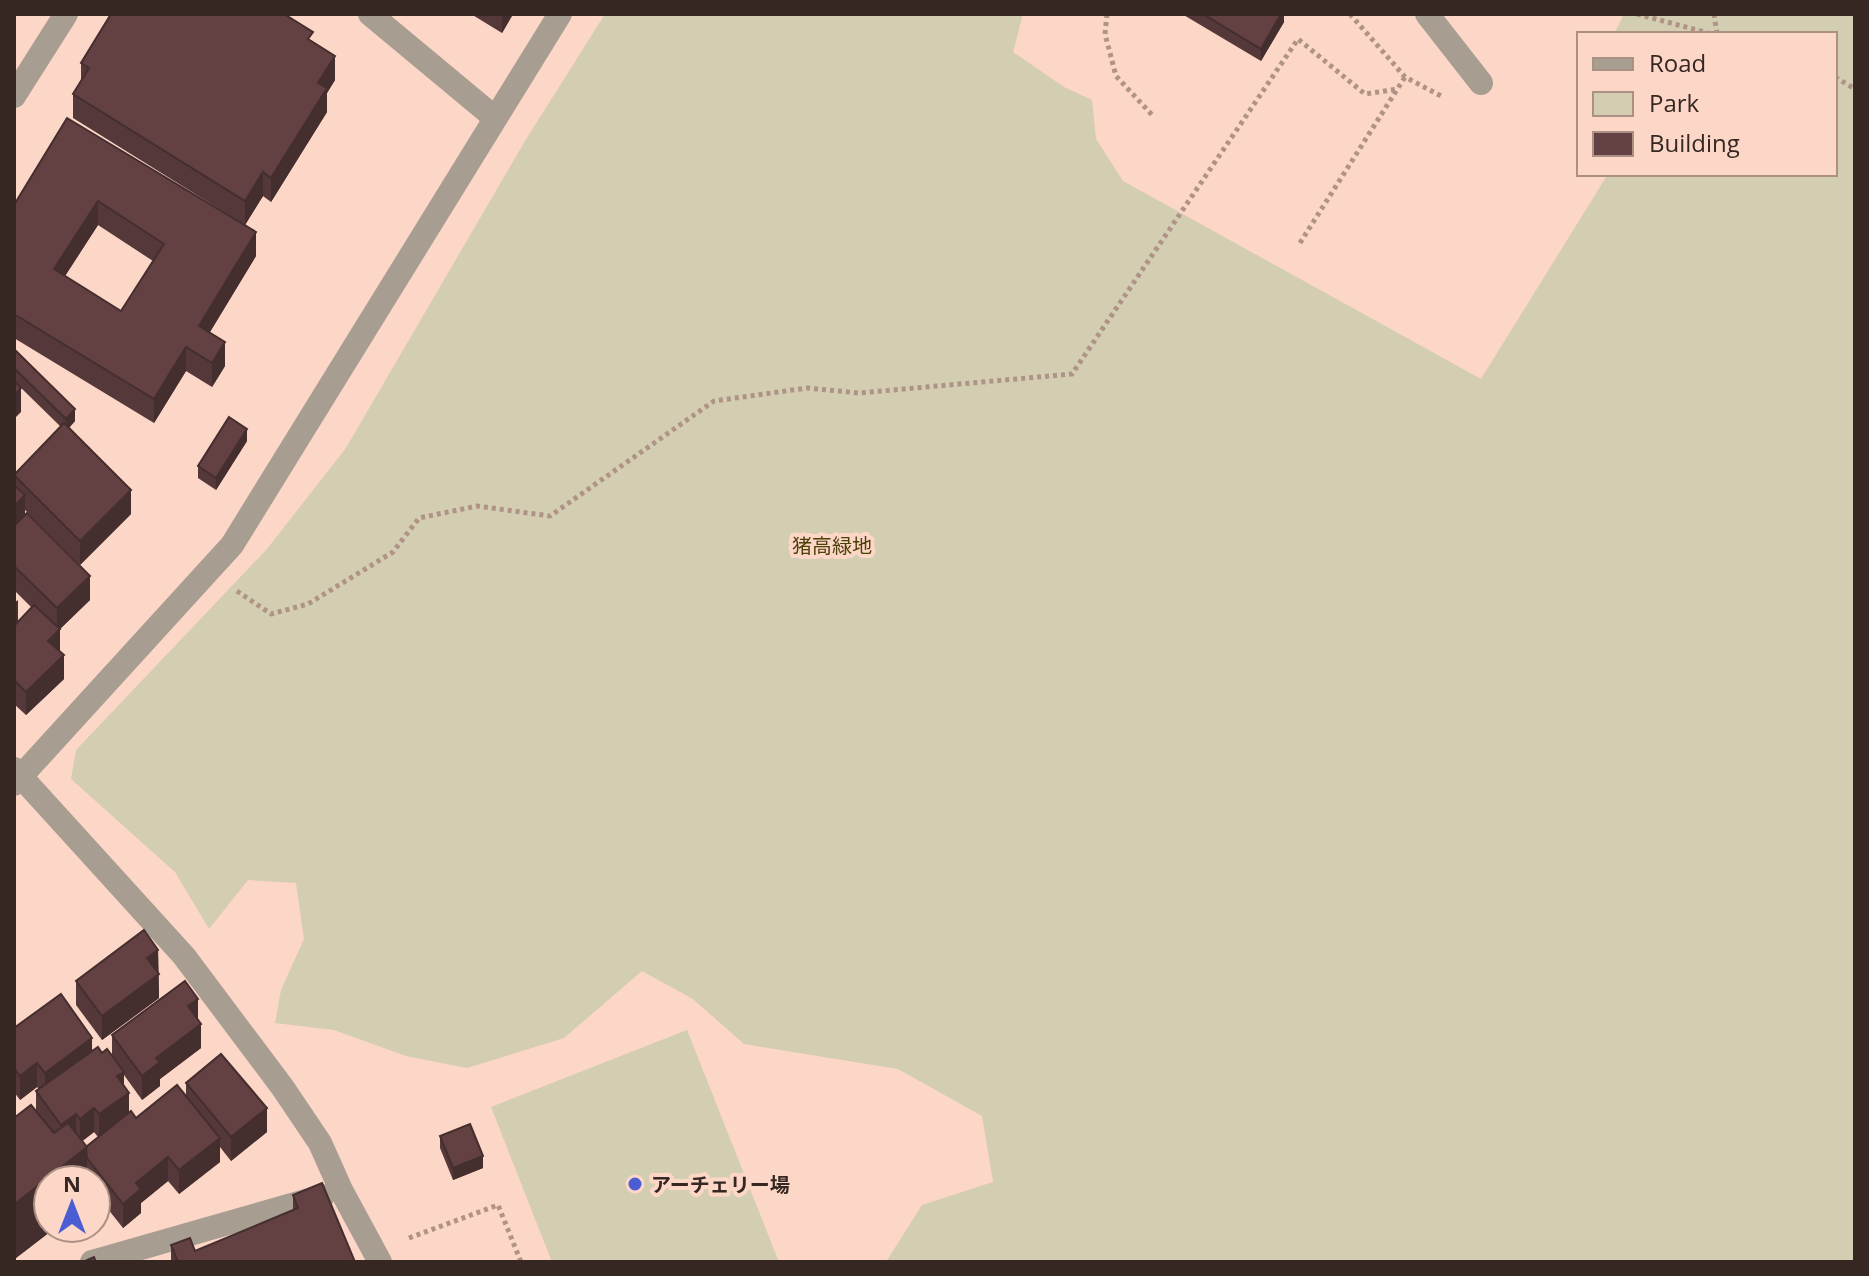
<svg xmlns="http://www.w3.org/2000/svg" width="1869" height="1276" viewBox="0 0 1869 1276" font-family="'Open Sans','Noto Sans JP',sans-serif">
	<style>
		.green { fill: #d3cdb2 }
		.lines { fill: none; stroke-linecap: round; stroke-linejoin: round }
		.path { stroke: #b09387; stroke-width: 5; stroke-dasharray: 4 4; stroke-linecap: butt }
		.lane { stroke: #a89d91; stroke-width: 24 }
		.street { stroke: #a89d91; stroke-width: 24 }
		.wall { fill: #553839; fill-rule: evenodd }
		.shaded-wall { fill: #452e2e }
		.building { fill: #634142; stroke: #452e2e; stroke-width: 2; fill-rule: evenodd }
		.poi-dot { fill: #4a5dd2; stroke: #fcd6c6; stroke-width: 3 }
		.labels { text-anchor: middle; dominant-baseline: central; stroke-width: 8; stroke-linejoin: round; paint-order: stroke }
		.park-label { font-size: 20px; fill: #4d410a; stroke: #fcd6c6 }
		.poi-label { font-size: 20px; font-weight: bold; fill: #362722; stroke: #fcd6c6; text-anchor: start }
	</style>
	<rect width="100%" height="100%" fill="#fcd6c6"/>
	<g class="green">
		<path d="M605,14H1023L1013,52L1064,87L1092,100L1096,139L1123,181L1481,379L1608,174H1835V34H1614L1624,14H1855V1262H886L922,1205L993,1182L982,1116L898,1069L744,1044L693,999L642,971L564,1038L467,1068L406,1056L334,1030L275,1023L281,990L304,939L296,883L248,880L209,929L175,872L71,779L76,750L267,549L346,448L525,141Z"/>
		<path d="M687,1030L779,1262H552L491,1107Z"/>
	</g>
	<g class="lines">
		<g class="path">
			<path d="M1107,14L1105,34L1116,76L1154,117"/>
			<path d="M1350,14L1405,77L1443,97"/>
			<path d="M1637,14L1712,34"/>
			<path d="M1714,14L1717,34"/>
			<path d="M1835,77L1855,89"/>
			<path d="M1300,243L1405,77"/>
			<path d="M237,591L271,614L308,604L393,552L419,518L477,506L550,516L714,401L807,388L859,393L1072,374L1298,39L1365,94L1398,89"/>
			<path d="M409,1238L498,1205L521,1262"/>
		</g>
		<path class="lane" d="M1427,14L1481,83"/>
		<g class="street">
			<path d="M370,14L495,118"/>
			<path d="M14,96L66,14"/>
			<path d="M14,769L184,956L283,1088L320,1143L341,1190L380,1262"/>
			<path d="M14,784L232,545L560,14"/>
			<path d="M92,1262L323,1196"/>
		</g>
	</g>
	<g class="wall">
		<path d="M471,14H513L502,33Z"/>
		<path d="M1182,14H1284V22L1261,61Z"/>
		<path d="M313,42L335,80L327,93V112L271,202L263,196L245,225L73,118V94L81,81V63Z"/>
		<path d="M67,118L256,256L210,332L225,366L212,387L186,371L154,423L14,338V205ZM98,225L153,261L121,311L65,276Z"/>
		<path d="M14,349L75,421L69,428L131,514L80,565L25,510V515L90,600L60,629V652L64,679L26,715L14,704V596L18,622L32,608L14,590V474L61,427L14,381Z"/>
		<path d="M247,441L216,490L198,478V466Z"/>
		<path d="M158,950L159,998L102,1040L76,1005V981Z"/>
		<path d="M198,1021L201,1048L160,1079V1086L142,1100L124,1075V1086L129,1113L136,1118L186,1095V1083L267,1132L231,1161L220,1147V1162L179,1194L168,1181L141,1203V1213L123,1228L96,1194V1180H48V1228H55L16,1258L14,1256V1118L36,1111V1091L39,1089L37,1087L20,1100L14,1092V1028L112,1055V1035ZM94,1132L98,1137L86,1147L82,1141Z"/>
		<path d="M440,1136L483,1168L453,1180L440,1148Z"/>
		<path d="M293,1195L355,1262H171V1245L195,1251L293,1210Z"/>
	</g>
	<g class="shaded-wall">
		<path d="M14,14H15V43L14,45Z"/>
		<path d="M502,14H513L502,33Z"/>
		<path d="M1281,14H1284V22L1261,61V49Z"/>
		<path d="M335,56V80L327,93V112L271,202V178L318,83Z"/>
		<path d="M263,172V196L245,225V201Z"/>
		<path d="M98,201V225L54,293V269Z"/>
		<path d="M256,232V256L199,350V326Z"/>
		<path d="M225,342V366L212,387V363Z"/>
		<path d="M186,347V371L154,423V399Z"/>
		<path d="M21,388V412L14,419V395Z"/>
		<path d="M75,409V421L66,431V419Z"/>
		<path d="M247,429V441L216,490V478Z"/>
		<path d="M131,490V514L80,565V541Z"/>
		<path d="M25,495V519L14,530V506Z"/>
		<path d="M90,576V600L60,629V653L48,641L57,632V608Z"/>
		<path d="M18,600V624L14,627V603Z"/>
		<path d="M64,655V679L26,715V692Z"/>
		<path d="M158,950L159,998L102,1040V1016L147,958Z"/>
		<path d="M198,999V1023L188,1006Z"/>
		<path d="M201,1024V1048L160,1079V1086L142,1100V1076L156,1058Z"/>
		<path d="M92,1038V1062L45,1097V1073Z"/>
		<path d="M37,1063V1087L20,1100V1076Z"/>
		<path d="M124,1072V1096L117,1076Z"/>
		<path d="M129,1093V1117L99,1138V1114Z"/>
		<path d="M94,1108V1132L80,1143V1119Z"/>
		<path d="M267,1108V1132L231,1161V1137Z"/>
		<path d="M76,1114V1138L61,1148V1125Z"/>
		<path d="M220,1138V1162L179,1194V1170Z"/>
		<path d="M87,1147V1180H48V1228H55L16,1258V1203Z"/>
		<path d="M483,1156V1168L453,1180V1168Z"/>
		<path d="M168,1157V1181L141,1203V1213L123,1228V1204L136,1183Z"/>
	</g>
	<g class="building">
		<path d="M111,14H284L313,32L308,39L335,56L318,83L327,88L271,178L263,172L245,201L73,94L89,68L81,63Z"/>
		<path d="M1203,14H1281L1261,49Z"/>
		<path d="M67,118L256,232L199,326L225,342L212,363L186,347L154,399L14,314V205ZM98,201L164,244L121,311L54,269Z"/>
		<path d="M14,349L75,409L66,419L14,368Z"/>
		<path d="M14,381L21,388L14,395Z"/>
		<path d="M229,417L247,429L216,478L198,466Z"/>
		<path d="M64,423L131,490L80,541L14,475Z"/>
		<path d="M14,485L25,495L14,506Z"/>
		<path d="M27,513L90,576L57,608L14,566V526Z"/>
		<path d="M34,605L60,629L48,641L64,655L26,692L14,680V626Z"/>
		<path d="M144,930L158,950L147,958L159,974L102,1016L76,981Z"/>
		<path d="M185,981L198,999L188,1006L201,1024L156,1058L160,1062L142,1076L112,1035Z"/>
		<path d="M61,994L92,1038L45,1073L37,1063L20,1076L14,1068V1028Z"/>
		<path d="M98,1047L102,1053L107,1049L124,1072L117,1076L129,1093L99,1114L94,1108L80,1119L76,1114L61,1125L36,1091Z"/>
		<path d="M221,1054L267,1108L231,1137L186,1083Z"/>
		<path d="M177,1085L220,1138L179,1170L168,1157L136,1183L141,1189L123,1204L87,1158L86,1147L131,1111L136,1118Z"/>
		<path d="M31,1105L54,1133L68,1123L87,1147L16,1203L14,1200V1118Z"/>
		<path d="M470,1124L483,1156L453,1168L440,1136Z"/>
		<path d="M322,1183L355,1262H178L171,1245L190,1238L195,1251L298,1208L293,1195Z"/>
		<path d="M94,1257L96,1262H83Z"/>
	</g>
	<circle class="poi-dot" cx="635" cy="1184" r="8"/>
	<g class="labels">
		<g class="park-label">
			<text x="832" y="545">猪高緑地</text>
		</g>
		<g class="poi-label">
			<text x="651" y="1184">アーチェリー場</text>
		</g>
	</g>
	<rect width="1869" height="1276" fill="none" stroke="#362722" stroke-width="32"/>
	<rect x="1577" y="32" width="260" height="144" fill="#fcd6c6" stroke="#ad9084" stroke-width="2"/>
	<rect x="1593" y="58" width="40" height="12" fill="#a89d91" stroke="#ad9084" stroke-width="2"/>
	<text x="1649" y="72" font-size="24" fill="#362722">Road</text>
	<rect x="1593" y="92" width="40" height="24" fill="#d3cdb2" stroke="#ad9084" stroke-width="2"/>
	<text x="1649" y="112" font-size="24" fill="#362722">Park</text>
	<rect x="1593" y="132" width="40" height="24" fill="#634142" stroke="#ad9084" stroke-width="2"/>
	<text x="1649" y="152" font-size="24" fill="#362722">Building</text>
	<g transform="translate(72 1204)"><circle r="38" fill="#fcd6c6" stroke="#ad9084" stroke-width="2"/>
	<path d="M0-6L14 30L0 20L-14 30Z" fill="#4a5dd2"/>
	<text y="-12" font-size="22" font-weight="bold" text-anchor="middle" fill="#362722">N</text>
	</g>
</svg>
